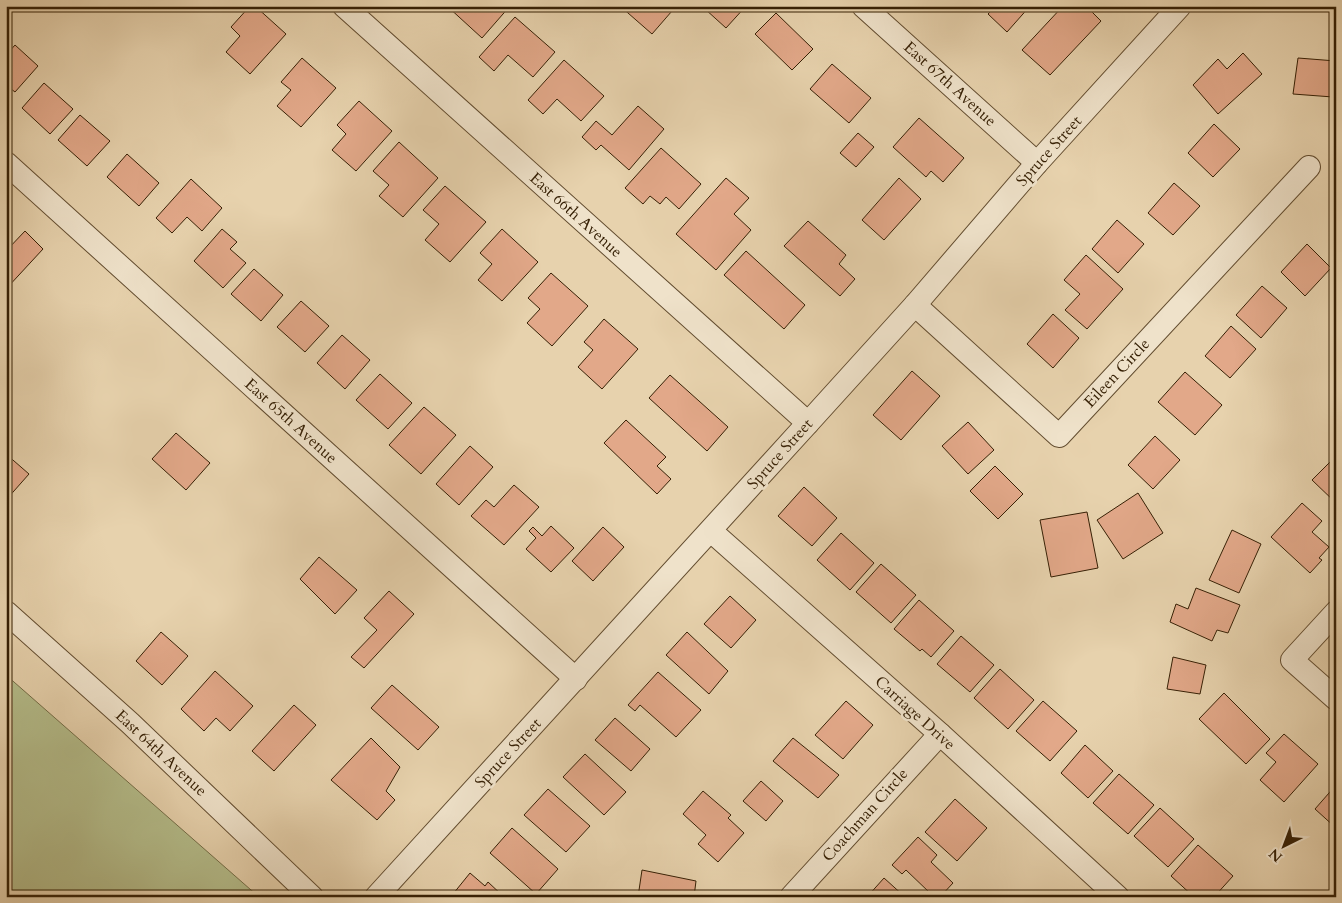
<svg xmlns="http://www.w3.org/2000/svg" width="1342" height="903" viewBox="0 0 1342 903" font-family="Cardo,serif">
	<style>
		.green { fill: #b4bc8a; stroke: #756e48 }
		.building { fill: #e2a889; stroke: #362005 }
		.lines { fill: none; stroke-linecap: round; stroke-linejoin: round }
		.street-casing { stroke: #624c2f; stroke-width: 24 }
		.street { stroke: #efe2ca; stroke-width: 22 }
		.labels { text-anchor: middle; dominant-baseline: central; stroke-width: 5; stroke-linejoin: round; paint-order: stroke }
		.street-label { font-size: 16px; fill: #362005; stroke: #efe2ca }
	</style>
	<rect width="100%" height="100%" fill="#e7d2ad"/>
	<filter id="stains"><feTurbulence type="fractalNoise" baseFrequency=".004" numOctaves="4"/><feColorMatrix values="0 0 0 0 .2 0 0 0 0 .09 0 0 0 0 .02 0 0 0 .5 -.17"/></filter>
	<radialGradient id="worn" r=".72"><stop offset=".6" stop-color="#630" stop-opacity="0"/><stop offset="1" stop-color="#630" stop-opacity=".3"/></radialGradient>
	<path class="green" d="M6,675L259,897H6Z"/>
	<g class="building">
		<path d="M250,6H255L286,34L250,74L226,52L240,36L231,27Z"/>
		<path d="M447,6H510L482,38Z"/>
		<path d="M620,6H668L672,11L652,34Z"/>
		<path d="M707,6H746L726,28L705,9Z"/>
		<path d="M996,6H1030L1007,32L988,14Z"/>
		<path d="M1063,6H1086L1101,21L1050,75L1022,50Z"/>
		<path d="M776,13L813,49L792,70L755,34Z"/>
		<path d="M515,17L555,52L533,77L508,55L494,71L479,57Z"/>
		<path d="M15,45L38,66L15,92L6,85V52L8,53Z"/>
		<path d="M1243,53L1262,74L1218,114L1193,85L1218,59L1227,69Z"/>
		<path d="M302,58L336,88L301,127L277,106L291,90L281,82Z"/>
		<path d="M1298,58L1336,61L1333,97L1293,94Z"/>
		<path d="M564,60L604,96L581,121L557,99L543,114L528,100Z"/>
		<path d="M832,64L871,98L849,123L810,89Z"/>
		<path d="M44,83L73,109L50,134L22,108Z"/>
		<path d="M359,101L392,131L356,171L332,150L346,134L337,125Z"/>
		<path d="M638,106L664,129L629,170L601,145L596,150L582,137L596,121L612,135Z"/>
		<path d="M80,115L110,141L87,166L58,140Z"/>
		<path d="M919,118L964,158L943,182L931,171L926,177L893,147Z"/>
		<path d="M1214,124L1240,149L1213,177L1188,153Z"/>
		<path d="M858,133L874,147L856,167L840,153Z"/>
		<path d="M399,142L438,178L403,217L379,196L389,185L373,171Z"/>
		<path d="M661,148L701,184L679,209L666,197L660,204L650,196L643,204L625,188Z"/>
		<path d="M127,154L159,183L139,206L107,177Z"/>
		<path d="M726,178L749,198L734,214L751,230L716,270L676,234Z"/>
		<path d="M899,178L921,199L884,240L862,220Z"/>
		<path d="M191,179L222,208L202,231L187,217L172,233L156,218Z"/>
		<path d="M1174,183L1200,206L1173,235L1148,213Z"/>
		<path d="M445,186L486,222L450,262L425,240L439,224L423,210Z"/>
		<path d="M1117,220L1144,244L1118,273L1092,249Z"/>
		<path d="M808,221L846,255L839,264L855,279L840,296L784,246Z"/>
		<path d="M222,229L237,242L230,249L246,263L223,288L194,261Z"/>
		<path d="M502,229L538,262L502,301L478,280L492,264L480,253Z"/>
		<path d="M25,231L43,249L6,289V251Z"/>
		<path d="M1307,244L1331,268L1305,296L1281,272Z"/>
		<path d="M746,251L805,305L784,329L724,275Z"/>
		<path d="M1086,255L1123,289L1087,329L1065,310L1080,294L1064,280Z"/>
		<path d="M254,269L283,295L261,321L231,294Z"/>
		<path d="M551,273L588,306L552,346L527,323L540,309L528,298Z"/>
		<path d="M1262,286L1287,308L1261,338L1236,315Z"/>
		<path d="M301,301L329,326L305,352L277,327Z"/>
		<path d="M1053,314L1079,338L1053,368L1027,344Z"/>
		<path d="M604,319L638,349L602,389L578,367L593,350L584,342Z"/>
		<path d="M1231,326L1256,349L1230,378L1205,356Z"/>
		<path d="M342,335L370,360L345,389L317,363Z"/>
		<path d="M912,371L940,396L901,440L873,415Z"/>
		<path d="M1185,372L1222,405L1195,435L1158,402Z"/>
		<path d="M380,374L412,403L388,429L356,400Z"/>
		<path d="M670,375L728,427L707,451L649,398Z"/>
		<path d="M424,407L456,435L421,474L389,445Z"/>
		<path d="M626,420L666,457L657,466L671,479L657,494L604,443Z"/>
		<path d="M968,422L994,450L968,474L942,446Z"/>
		<path d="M176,433L210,463L186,490L152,459Z"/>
		<path d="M1155,436L1180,460L1153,489L1128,465Z"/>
		<path d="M470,446L493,467L459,505L436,484Z"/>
		<path d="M6,454L29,474L6,500Z"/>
		<path d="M1336,456V503L1312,480Z"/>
		<path d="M995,466L1023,494L998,519L970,491Z"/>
		<path d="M514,485L539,507L504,545L471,516L486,500L494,507Z"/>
		<path d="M804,487L837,518L812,546L778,516Z"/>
		<path d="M1138,493L1163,533L1123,559L1097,520Z"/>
		<path d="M1302,503L1322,521L1312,532L1329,547L1319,558L1322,560L1310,573L1271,537Z"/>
		<path d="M1087,512L1098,568L1051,577L1040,520Z"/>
		<path d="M551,526L574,548L551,572L526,549L536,538L529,531L533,527L542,536Z"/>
		<path d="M603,527L624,547L593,581L572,561Z"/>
		<path d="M1232,530L1261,544L1239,593L1209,580Z"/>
		<path d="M841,533L874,563L850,590L817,560Z"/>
		<path d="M319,557L357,590L335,614L300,579Z"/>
		<path d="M881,564L916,595L891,623L856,592Z"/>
		<path d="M1196,588L1240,605L1228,633L1217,630L1212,641L1170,622L1176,604L1188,609Z"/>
		<path d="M389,591L414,614L364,668L351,657L377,630L364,618Z"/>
		<path d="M730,596L756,620L731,648L704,624Z"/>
		<path d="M919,600L954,631L931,657L922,649L920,651L894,629Z"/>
		<path d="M161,632L188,656L162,685L136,661Z"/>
		<path d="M687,632L728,671L709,694L666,655Z"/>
		<path d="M961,636L994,665L970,692L937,664Z"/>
		<path d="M1173,657L1206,665L1200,694L1167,689Z"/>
		<path d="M1000,669L1034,700L1008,729L974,698Z"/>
		<path d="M215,671L253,706L230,731L216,718L204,731L181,709Z"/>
		<path d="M658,672L701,710L676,737L640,705L635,711L628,705Z"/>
		<path d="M392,685L439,727L418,750L371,708Z"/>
		<path d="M1224,693L1270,739L1246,764L1199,719Z"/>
		<path d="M846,701L873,725L843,759L815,735Z"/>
		<path d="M1043,701L1077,731L1050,761L1016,731Z"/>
		<path d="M294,705L316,725L274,771L252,751Z"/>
		<path d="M615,718L650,749L631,771L595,740Z"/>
		<path d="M1284,734L1318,764L1284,802L1260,780L1276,762L1266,753Z"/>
		<path d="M371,738L400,767L386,791L395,800L377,820L331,780Z"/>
		<path d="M793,738L839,775L818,798L773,761Z"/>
		<path d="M1085,745L1113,771L1088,798L1061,773Z"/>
		<path d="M585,754L626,792L604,815L563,777Z"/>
		<path d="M1119,774L1154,805L1128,834L1093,803Z"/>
		<path d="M761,781L783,801L766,821L743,801Z"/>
		<path d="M1336,785V828L1315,809Z"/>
		<path d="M548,789L590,826L566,852L524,815Z"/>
		<path d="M703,791L731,815L728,818L744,833L718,862L698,844L706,835L683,814Z"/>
		<path d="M955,799L987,828L957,861L925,832Z"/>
		<path d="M1160,808L1194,839L1168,867L1134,836Z"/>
		<path d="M512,828L558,869L536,894L490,853Z"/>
		<path d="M918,837L937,855L931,862L953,883L940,897H927L930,893L906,870L902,874L892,865Z"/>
		<path d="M1198,845L1233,876L1214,897H1194L1171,876Z"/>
		<path d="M642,870L696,881L694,897H638Z"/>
		<path d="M470,873L485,886L488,882L504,897H457L453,894Z"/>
		<path d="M884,878L905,897H867Z"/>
	</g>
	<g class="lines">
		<g class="street-casing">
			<g id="street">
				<path d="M344,6L808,423"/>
				<path d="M863,6L1037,163"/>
				<path d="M6,163L576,679"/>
				<path d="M915,305L1059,436L1309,167"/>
				<path d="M711,531L940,734L1118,897"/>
				<path d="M6,612L130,723L312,897"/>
				<path d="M1336,612L1292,660L1336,699"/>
				<path d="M376,897L808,423L915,305L1037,163L1180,6"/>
				<path d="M791,897L940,734"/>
			</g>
		</g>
		<use href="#street" class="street"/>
	</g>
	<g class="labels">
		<g class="street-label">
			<text transform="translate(950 84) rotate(42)">East 67th Avenue</text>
			<text transform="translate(1049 151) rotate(-48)">Spruce Street</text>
			<text transform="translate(576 215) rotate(42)">East 66th Avenue</text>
			<text transform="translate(1117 373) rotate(-47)">Eileen Circle</text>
			<text transform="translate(291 421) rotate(42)">East 65th Avenue</text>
			<text transform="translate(780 454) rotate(-48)">Spruce Street</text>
			<text transform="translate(915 713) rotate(42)">Carriage Drive</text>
			<text transform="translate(161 753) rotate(43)">East 64th Avenue</text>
			<text transform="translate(508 753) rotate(-47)">Spruce Street</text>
			<text transform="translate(865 815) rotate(-48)">Coachman Circle</text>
		</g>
	</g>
	<rect width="1342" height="903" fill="none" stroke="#e7d2ad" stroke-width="25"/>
	<rect x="8" y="8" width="1327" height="888" fill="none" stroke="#362005" stroke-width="2.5"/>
	<rect x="12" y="12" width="1317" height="878" fill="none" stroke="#362005"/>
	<g transform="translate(1284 846) rotate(222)" stroke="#efe2ca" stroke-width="4" paint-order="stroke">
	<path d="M0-4L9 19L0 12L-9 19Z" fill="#362005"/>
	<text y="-8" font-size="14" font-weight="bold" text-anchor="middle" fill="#362005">N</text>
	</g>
	<rect width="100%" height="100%" filter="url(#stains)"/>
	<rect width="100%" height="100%" fill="url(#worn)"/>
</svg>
